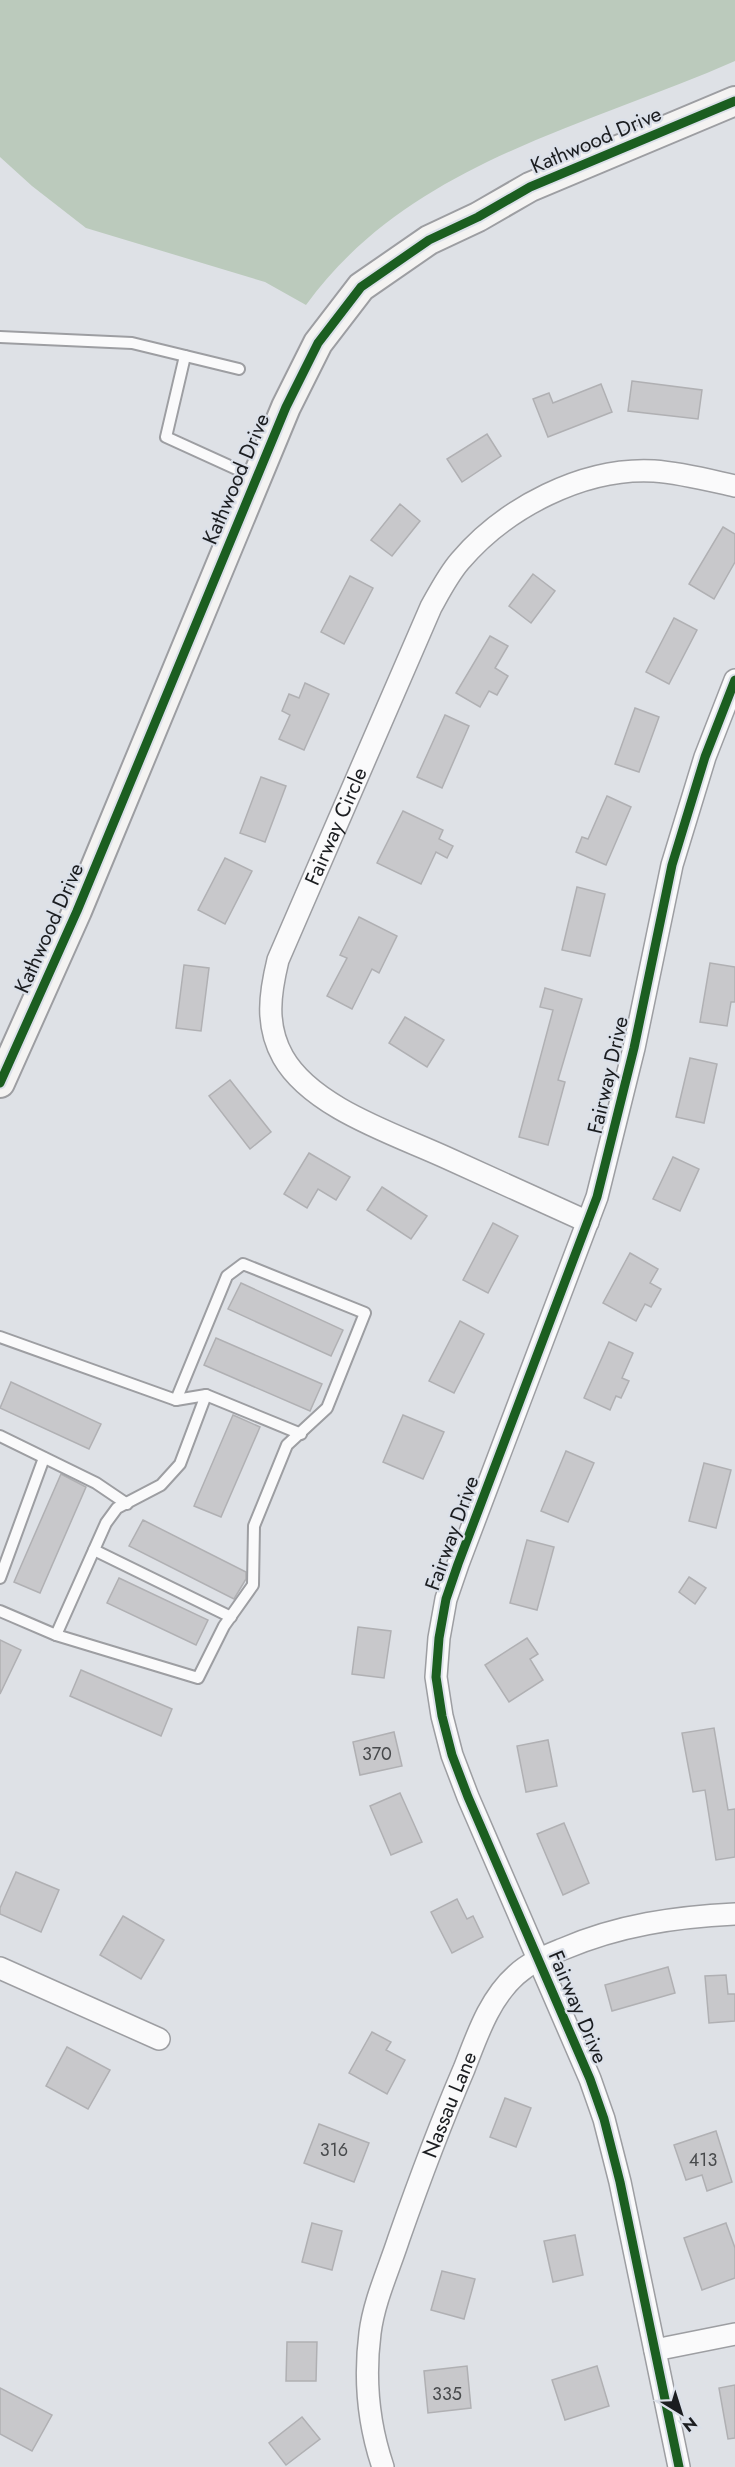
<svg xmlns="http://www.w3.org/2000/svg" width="735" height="2467" viewBox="0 0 735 2467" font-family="Jost,sans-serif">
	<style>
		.green { fill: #bbcabc }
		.building { fill: #c8c8cb; stroke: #b0b0b3; stroke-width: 1.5 }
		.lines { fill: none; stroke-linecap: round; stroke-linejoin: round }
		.lane-casing { stroke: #9d9ea2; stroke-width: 14 }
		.street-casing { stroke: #9d9ea2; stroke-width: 24 }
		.secondary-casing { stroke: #9d9ea2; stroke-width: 32 }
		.lane { stroke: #fafafb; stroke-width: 10 }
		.street { stroke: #fafafb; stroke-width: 21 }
		.secondary { stroke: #f4f3f2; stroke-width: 28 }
		.cycleway-casing { stroke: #dbe0e9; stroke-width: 13 }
		.cycleway { stroke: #1b5e20; stroke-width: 9 }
		.labels { text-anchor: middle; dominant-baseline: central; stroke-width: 4.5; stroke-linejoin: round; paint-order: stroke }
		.number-label { font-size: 18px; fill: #484a4c }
		.street-label { font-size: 21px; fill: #1b1d20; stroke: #dbe0e9 }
	</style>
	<rect width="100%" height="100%" fill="#dee1e6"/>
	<path class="green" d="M0,0H735V61C583,128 409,163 306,305L265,282L86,228L32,186L0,157Z"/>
	<g class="building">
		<path d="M632,381L702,390L698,419L628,411Z"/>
		<path d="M601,384L612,412L548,437L533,399L549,393L553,403Z"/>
		<path d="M487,434L501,456L462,482L447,459Z"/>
		<path d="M400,504L420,521L392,556L371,540Z"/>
		<path d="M723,527L735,534V562L714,599L689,584Z"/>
		<path d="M533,574L555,591L531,623L509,606Z"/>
		<path d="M350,576L373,588L344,644L321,632Z"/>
		<path d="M674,618L697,630L669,684L646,672Z"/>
		<path d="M490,636L508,646L495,668L508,676L497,695L489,691L480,707L456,693Z"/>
		<path d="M305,683L329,694L304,750L279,739L290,715L282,711L289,694L299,698Z"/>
		<path d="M635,708L659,717L639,772L615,764Z"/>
		<path d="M445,715L469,726L442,788L417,777Z"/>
		<path d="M261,777L286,786L265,842L240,833Z"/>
		<path d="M607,796L631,807L606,865L576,852L582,837L588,839Z"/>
		<path d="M403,811L443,830L439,839L453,846L447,858L436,852L421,884L377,863Z"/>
		<path d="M225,858L252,871L225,924L198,910Z"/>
		<path d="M577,887L605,894L590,956L562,950Z"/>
		<path d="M359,917L397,936L379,973L372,969L352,1009L327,996L347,958L340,955Z"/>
		<path d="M710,963L735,967V1002H731L727,1026L700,1022Z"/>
		<path d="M184,965L209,968L201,1031L176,1028Z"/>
		<path d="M545,988L582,999L558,1080L565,1082L548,1145L519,1137L553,1010L540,1007Z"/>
		<path d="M405,1017L444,1040L427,1067L389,1043Z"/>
		<path d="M690,1058L717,1064L704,1123L676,1117Z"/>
		<path d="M230,1080L271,1132L250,1149L209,1096Z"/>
		<path d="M309,1153L350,1177L336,1200L318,1189L307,1208L284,1194Z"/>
		<path d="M673,1157L699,1169L680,1211L653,1199Z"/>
		<path d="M382,1187L427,1216L411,1239L367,1210Z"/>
		<path d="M493,1223L518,1236L488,1293L463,1280Z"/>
		<path d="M630,1253L658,1269L650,1283L661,1289L651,1307L645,1304L636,1321L603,1303Z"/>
		<path d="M241,1283L343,1330L331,1356L228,1309Z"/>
		<path d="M460,1321L484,1334L454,1393L429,1381Z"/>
		<path d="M216,1338L322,1384L310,1411L204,1365Z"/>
		<path d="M609,1342L633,1353L622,1378L629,1381L621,1398L616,1396L610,1410L584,1398Z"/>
		<path d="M11,1382L101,1424L89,1449L0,1408Z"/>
		<path d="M233,1415L260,1427L221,1517L194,1506Z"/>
		<path d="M403,1415L444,1432L423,1479L383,1462Z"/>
		<path d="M566,1451L594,1463L568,1522L541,1511Z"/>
		<path d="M704,1463L731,1470L716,1528L689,1521Z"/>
		<path d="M61,1474L86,1487L40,1593L14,1582Z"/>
		<path d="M143,1520L246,1572V1579L234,1599L129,1546Z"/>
		<path d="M527,1540L554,1547L537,1610L510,1603Z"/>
		<path d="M689,1577L706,1588L695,1604L679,1592Z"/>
		<path d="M119,1578L208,1620L196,1645L107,1603Z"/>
		<path d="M358,1627L391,1631L384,1678L352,1674Z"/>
		<path d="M527,1638L538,1654L530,1659L543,1680L509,1702L485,1665Z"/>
		<path d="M0,1640L21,1650L0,1694Z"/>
		<path d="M81,1670L172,1709L161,1736L70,1696Z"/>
		<path d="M714,1728L728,1810L735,1809V1857L716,1860L705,1790L693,1792L682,1733Z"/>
		<path d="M394,1732L402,1766L360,1775L353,1742Z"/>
		<path d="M548,1740L557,1786L526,1792L517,1746Z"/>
		<path d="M400,1793L422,1842L391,1855L370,1806Z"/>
		<path d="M564,1823L589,1883L563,1895L537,1834Z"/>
		<path d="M16,1872L59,1890L41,1932L0,1914V1908Z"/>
		<path d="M457,1899L467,1919L473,1916L483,1937L452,1953L431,1912Z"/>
		<path d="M123,1916L164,1940L141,1979L100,1955Z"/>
		<path d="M668,1967L675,1993L612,2011L605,1985Z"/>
		<path d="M726,1975L728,1994H735V2021L709,2023L705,1976Z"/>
		<path d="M372,2032L391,2042L386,2050L405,2060L387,2094L349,2073Z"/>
		<path d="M67,2047L110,2070L88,2109L46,2086Z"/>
		<path d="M505,2098L531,2108L516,2147L490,2137Z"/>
		<path d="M319,2124L369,2143L354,2182L304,2163Z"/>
		<path d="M716,2131L732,2182L707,2191L702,2175L686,2180L674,2145Z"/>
		<path d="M312,2223L342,2231L332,2270L302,2262Z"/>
		<path d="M726,2223L735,2248V2278L702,2290L684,2238Z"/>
		<path d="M575,2235L583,2275L553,2282L544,2241Z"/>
		<path d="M442,2271L475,2279L464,2319L431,2310Z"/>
		<path d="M287,2342H317L316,2381H286Z"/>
		<path d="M467,2366L471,2408L428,2413L424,2371Z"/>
		<path d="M597,2366L609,2406L565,2420L552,2380Z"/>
		<path d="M735,2385V2438L728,2439L719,2388Z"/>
		<path d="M0,2388L52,2415L32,2451L0,2434Z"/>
		<path d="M302,2417L320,2439L286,2465L269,2443Z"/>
	</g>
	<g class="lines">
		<g class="lane-casing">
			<g id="lane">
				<path d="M0,337L132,343L239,369"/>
				<path d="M185,356L166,437L256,478"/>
				<path d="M0,1337L176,1400L206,1395L180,1464L161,1485L117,1508L106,1523L56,1635L0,1611"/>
				<path d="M206,1395L301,1434"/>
				<path d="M0,1436L96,1483L127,1504"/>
				<path d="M94,1550L231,1617"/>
				<path d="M0,1578L44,1458"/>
				<path d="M56,1635L198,1678L224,1626L253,1585L254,1526L287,1445L327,1408L365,1313L243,1264L227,1276L176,1400"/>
			</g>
		</g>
		<g class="street-casing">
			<g id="street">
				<path id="s1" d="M588,1222C541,1201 494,1179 447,1158C395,1134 312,1108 283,1057C265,1025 270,993 278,960L431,607C440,591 448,575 460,561C505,508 583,467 654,471C682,473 708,480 735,486"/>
				<path d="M0,1968L159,2039"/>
				<path d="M655,2350L735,2334"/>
				<path id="s2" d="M383,2467C368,2423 364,2380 370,2333C374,2301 389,2269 399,2238C419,2181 440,2125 464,2069C477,2036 489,1999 516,1975C530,1962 546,1956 563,1949C619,1925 675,1917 735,1914"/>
				<path d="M679,2467L620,2182L604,2119L590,2079L468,1797L452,1755L442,1716L436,1677L439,1638L446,1599L458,1564L597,1197L634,1048L672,865L705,757L735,680"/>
			</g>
		</g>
		<g class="secondary-casing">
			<path id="secondary" d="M0,1083L77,911L286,407L318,343L361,287L429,240L478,217L530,187L735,101"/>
		</g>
		<use href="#lane" class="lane"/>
		<use href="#street" class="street"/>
		<use href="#secondary" class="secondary"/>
		<g class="cycleway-casing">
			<g id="cycleway">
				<path d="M0,1083L77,911L286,407L318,343L361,287L429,240L478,217L530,187L735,101"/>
				<path d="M679,2467L620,2182L604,2119L590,2079L468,1797L452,1755L442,1716L436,1677L439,1638L446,1599L458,1564L597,1197L634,1048L672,865L705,757L735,680"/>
			</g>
		</g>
		<use href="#cycleway" class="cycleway"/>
	</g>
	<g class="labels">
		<g class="number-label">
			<text x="377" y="1754">370</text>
			<text x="334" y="2150">316</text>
			<text x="703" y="2160">413</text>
			<text x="447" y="2394">335</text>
		</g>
		<g class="street-label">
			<text transform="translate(596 140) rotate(-23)">Kathwood Drive</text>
			<text transform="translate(236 479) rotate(-67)">Kathwood Drive</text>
			<text stroke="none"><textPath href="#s1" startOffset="596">Fairway Circle</textPath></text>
			<text transform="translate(49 928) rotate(-66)">Kathwood Drive</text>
			<text transform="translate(608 1075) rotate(-77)">Fairway Drive</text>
			<text transform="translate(452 1533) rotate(-70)">Fairway Drive</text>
			<text transform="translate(578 2007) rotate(67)">Fairway Drive</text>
			<text stroke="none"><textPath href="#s2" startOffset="378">Nassau Lane</textPath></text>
		</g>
	</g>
	<g transform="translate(681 2413) rotate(142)" stroke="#dbe0e9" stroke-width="4.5" paint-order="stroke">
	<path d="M0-4.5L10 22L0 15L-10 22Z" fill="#1b1d20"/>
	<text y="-9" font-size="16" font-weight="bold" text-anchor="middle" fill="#1b1d20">N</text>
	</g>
</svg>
